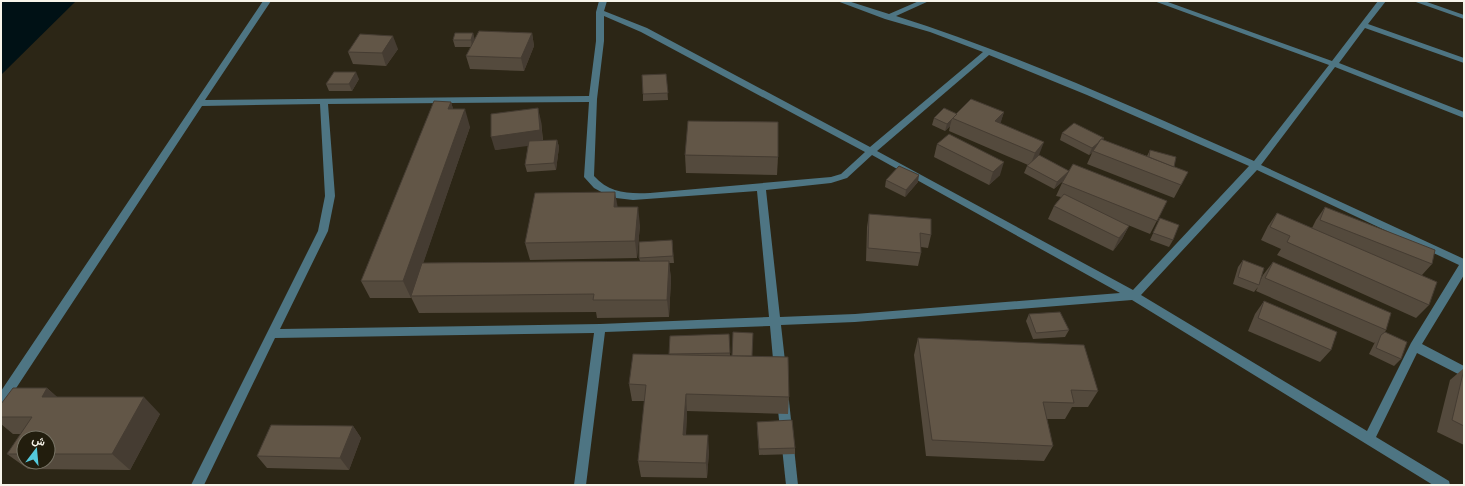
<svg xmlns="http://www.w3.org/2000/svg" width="1465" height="486" viewBox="0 0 1465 486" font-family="'Roboto Condensed',Vazirmatn,sans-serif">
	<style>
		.water { fill: #001115 }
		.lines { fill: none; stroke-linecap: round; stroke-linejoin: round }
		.minor { fill: #4e7583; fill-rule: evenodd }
		.wall { fill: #544a3d; fill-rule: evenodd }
		.shaded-wall { fill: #453c32 }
		.building { fill: #625647; stroke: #453c32 }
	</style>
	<rect width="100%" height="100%" fill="#2c2616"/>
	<path class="water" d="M1,1H76L1,75Z"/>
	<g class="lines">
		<g class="minor">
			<path d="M263,1H271L205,100L589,96L596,41V12L599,1H607L604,11L647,28L870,147L983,52L930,32L885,19L837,1H848L889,14L919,1H929L896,16C1019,55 1137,109 1254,161L1329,65L1154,1H1165L1332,61L1378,1H1386L1368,24L1464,58V63L1365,28L1339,63L1464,112V118L1335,67L1261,165L1464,259V275L1422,344L1464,366V377L1417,353L1376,437L1449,481L1450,485H1433L1132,300L855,322L781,325L786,370L784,373L780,375L776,373L774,370L770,326L605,332L586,485H574L594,333L275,338L204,485H191L318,231L325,196L320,104L202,106L5,405L1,406V391ZM604,16L641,32L865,152L841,174L831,177L650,193C628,194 609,193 594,176L597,99L604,41ZM989,55L1087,95L1249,166L1133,290L877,151ZM589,102L584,177L594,188L605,194L616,198L633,200L757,191L769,317L600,324L280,329L328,231L335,196L328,104ZM872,155L1120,293L855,314L780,317L766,190L831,183L847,178ZM1257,170L1459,265L1411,343L1367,431L1141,295Z"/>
			<path d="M1413,1H1424L1464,15V19Z"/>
			<path d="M783,396L787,397L789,401L798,485H786L777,401L779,397Z"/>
		</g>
	</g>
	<g class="wall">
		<path d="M473,33L474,40L532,33L534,46L524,71L470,69L466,56L471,47H455L453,40Z"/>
		<path d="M398,49L386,66L353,64L348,52Z"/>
		<path d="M666,74L668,100L643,101V94Z"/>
		<path d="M359,79L352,91H329L326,84Z"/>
		<path d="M451,102L453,109L470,127L423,263L640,261L639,258L672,240L674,263H669L671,279L669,317L597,318L596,312L419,313L411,297V298H370L361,281Z"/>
		<path d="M1004,112L1000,123L1039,155L1069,171L1167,201L1150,234L1123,223L1129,226L1122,239L1113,251L1048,219L1054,206L1061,197L1056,196L1063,181L1054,189L1024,173L1027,166L1028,165L949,131L950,126L945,131L932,125L934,118L957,114Z"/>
		<path d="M541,121L543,140H557L559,147L556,170L527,172L525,165L528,145L495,150Z"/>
		<path d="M1062,133L1103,140L1147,156L1150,150L1174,167L1188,172L1174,198L1087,164L1092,153L1089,155L1060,140Z"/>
		<path d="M937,144L1000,175L989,185L934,157Z"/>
		<path d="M685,155L778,157L777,175L686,173Z"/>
		<path d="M886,180L918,182L905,197L885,187Z"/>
		<path d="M1325,207L1432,264L1422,275L1429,305L1416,318L1277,255L1281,249L1261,240L1268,226L1277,213L1312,228L1316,220Z"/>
		<path d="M869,214L931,235L928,248L921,247V253L918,266L866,261L867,227Z"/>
		<path d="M1160,218L1173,240L1169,247L1150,240Z"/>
		<path d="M640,225L637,258L530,260L525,243Z"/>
		<path d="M1243,260L1259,283L1263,275L1273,262L1386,330L1385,332L1401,359L1394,366L1369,354L1375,342L1374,343L1256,291L1258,287L1254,292L1233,284L1238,267Z"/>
		<path d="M1264,301L1331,350L1320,362L1248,331L1255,314Z"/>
		<path d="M1029,314L1069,330L1065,337L1033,339L1026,321Z"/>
		<path d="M729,334L730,356H752L789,397L788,414L687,411L686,435L709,451L707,478L641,477L638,461L645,401H632L629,384L669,355Z"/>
		<path d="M918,338L1098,391L1088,407H1072L1065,419H1047L1053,446L1044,461L926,456L914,355Z"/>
		<path d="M1464,368V445L1437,432L1450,380Z"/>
		<path d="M47,388L57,397L160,414L130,470L28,469L7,454L21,434H13L1,424V404ZM24,438H48V462H24Z"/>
		<path d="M757,422L795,448V454L759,455L757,428Z"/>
		<path d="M353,426L361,438L349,470L267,468L257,456Z"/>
	</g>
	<g class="shaded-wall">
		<path d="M473,33L475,40L472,47L471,40Z"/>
		<path d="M532,33L534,46L524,71L521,58Z"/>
		<path d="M393,36L398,49L386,66L382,53Z"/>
		<path d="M356,72L359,79L352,91L349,84Z"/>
		<path d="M451,102L456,119L448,109Z"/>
		<path d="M538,108L541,121L543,144L495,150L491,137Z"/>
		<path d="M465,109L470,127L412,296H411V298L403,281Z"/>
		<path d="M1004,112L1000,125L995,121Z"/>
		<path d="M952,119L950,126L945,131L947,124Z"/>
		<path d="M1104,138L1101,145L1093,151L1092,153L1089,155L1092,148Z"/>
		<path d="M557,140L559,147L556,170L554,163Z"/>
		<path d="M1044,142L1039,155L1030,166L1035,153Z"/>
		<path d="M1004,162L1000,175L989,185L993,172Z"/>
		<path d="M1069,171L1066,178L1054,189L1057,182Z"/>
		<path d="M919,175L918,182L905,197L906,190Z"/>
		<path d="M615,192L618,209L614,207Z"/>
		<path d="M638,207L640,225L637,258L635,241Z"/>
		<path d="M1129,226L1122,239L1113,251L1119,238Z"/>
		<path d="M669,261L671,279L669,317L667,300Z"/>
		<path d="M47,388L66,405L42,397Z"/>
		<path d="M686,394L687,411L685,450L683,435Z"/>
		<path d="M144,397L160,414L130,470L112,454Z"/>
		<path d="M353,426L361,438L349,470L340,458Z"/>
		<path d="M708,435L709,451L707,478L706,463Z"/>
	</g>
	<g class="building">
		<path d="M479,31L532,33L521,58L466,56Z"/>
		<path d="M455,33H473L471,40H453Z"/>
		<path d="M360,34L393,36L382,53L348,52Z"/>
		<path d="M334,72H356L349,84H326Z"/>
		<path d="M666,74L668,93L643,94L642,75Z"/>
		<path d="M971,99L1004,112L995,121L1044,142L1035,153L952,118Z"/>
		<path d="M434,101L451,102L448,109H465L403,281H361Z"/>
		<path d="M538,108L540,130L491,137V114Z"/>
		<path d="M944,108L957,114L947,124L934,118Z"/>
		<path d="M688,121L778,122V157L685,155Z"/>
		<path d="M1074,123L1104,138L1102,139H1101L1098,143L1092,148L1062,133Z"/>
		<path d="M949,134L1004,162L993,172L937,144Z"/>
		<path d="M1101,139L1188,172L1181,185L1093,151Z"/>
		<path d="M557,140L554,163L525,165L529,141Z"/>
		<path d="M1150,150L1176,157L1174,167L1149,157Z"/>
		<path d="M1039,155L1069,171L1057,182L1027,166Z"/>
		<path d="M1073,164L1167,201L1157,221L1062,183Z"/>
		<path d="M899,166L919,175L906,190L886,180Z"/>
		<path d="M615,192L614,207H638L635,241L525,243L535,193Z"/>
		<path d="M1064,194L1129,226L1119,238L1054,206Z"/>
		<path d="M1325,207L1435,250L1432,264L1320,220Z"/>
		<path d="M1277,213L1437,282L1429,305L1287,242L1290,236L1270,227Z"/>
		<path d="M869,214L931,219V235L920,233L921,253L868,248Z"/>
		<path d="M1160,218L1179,225L1173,240L1153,233Z"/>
		<path d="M672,240L673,256L639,258V242Z"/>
		<path d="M1243,260L1264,268L1259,285L1238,277Z"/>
		<path d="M669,261L667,300H593L594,294L411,296L422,263Z"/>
		<path d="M1273,262L1391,313L1386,330L1265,278Z"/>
		<path d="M1264,301L1337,332L1331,350L1258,318Z"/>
		<path d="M1060,312L1069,330L1036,333L1029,314Z"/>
		<path d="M733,332L753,333L752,356H732Z"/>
		<path d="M1385,332L1407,342L1401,359L1376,348L1381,335Z"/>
		<path d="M729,334L730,353L669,354L670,336Z"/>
		<path d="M918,338L1084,345L1098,391L1071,390L1074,403L1043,402L1053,446L932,440Z"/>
		<path d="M633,354L788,357L789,397L686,394L683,435H708L706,463L638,461L646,385L629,384Z"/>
		<path d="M1464,369V426L1452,420Z"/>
		<path d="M13,388H47L42,397H144L112,454H48V438H24V454H7L32,417H1V404Z"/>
		<path d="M792,420L795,448L759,449L757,422Z"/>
		<path d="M271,425L353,426L340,458L257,456Z"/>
	</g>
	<rect width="1465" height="486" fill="none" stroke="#f7f4ea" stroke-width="4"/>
	<g transform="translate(36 450) rotate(16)"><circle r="19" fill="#221d0d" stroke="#777365"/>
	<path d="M0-3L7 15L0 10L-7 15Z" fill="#54cadd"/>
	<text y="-6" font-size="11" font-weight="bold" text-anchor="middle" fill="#f7f4ea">ش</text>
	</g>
</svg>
